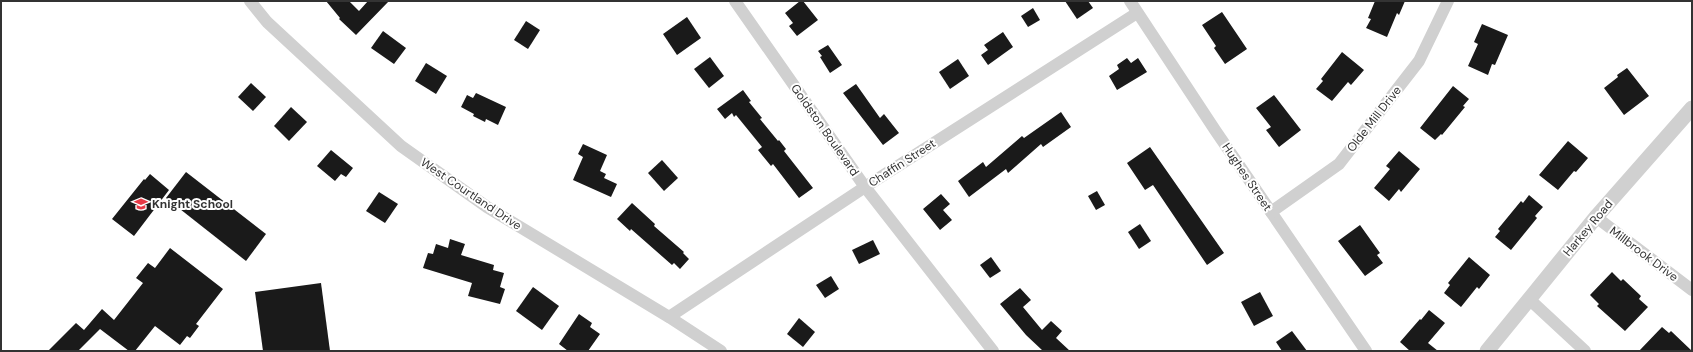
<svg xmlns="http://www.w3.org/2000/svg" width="1693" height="352" viewBox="0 0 1693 352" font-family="'DM Sans',sans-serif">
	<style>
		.building { fill: #1a1a1a }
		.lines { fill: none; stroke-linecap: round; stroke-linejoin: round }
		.minor { stroke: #d0d0d0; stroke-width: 12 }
		.tertiary { stroke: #d0d0d0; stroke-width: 15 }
		.labels { text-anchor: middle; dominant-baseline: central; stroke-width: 4; stroke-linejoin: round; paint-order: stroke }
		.street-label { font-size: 12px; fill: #333; stroke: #fff }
		.poi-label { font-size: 12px; font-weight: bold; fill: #333; stroke: #fff; text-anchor: start }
	</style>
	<rect width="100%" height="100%" fill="#fff"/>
	<g class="building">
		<path d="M326,1H349L359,11L368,1H389L356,35L339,19L340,18Z"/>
		<path d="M800,1H803L818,20L797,36L789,26L793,23L785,13Z"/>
		<path d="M1065,1H1088L1093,8L1077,19Z"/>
		<path d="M1375,1H1405L1399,15L1397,13L1387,37L1366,28L1371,19L1368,18Z"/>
		<path d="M1033,8L1040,20L1028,27L1021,16Z"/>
		<path d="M1222,12L1247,49L1225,64L1214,48L1216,46L1202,25Z"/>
		<path d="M687,17L701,38L677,55L663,34Z"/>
		<path d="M526,21L540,30L528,49L514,40Z"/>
		<path d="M1482,24L1508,35L1495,65L1492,64L1488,75L1468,66L1478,44L1474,42Z"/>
		<path d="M383,31L406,48L394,64L371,48Z"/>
		<path d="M1003,32L1013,47L988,65L981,55L988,50L984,45Z"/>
		<path d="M828,45L842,65L830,73L820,57L822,56L818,51Z"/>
		<path d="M1342,52L1364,70L1351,85L1348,82L1332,101L1316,89L1323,81L1321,79Z"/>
		<path d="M710,57L724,76L709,88L694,69Z"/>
		<path d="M1127,58L1131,63L1138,58L1147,72L1117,90L1109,76L1119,69L1117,65Z"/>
		<path d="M958,59L969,76L950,89L939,72Z"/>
		<path d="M426,63L447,76L436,94L415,81Z"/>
		<path d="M1627,68L1649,96L1624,115L1604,88L1618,77L1617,75Z"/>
		<path d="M251,83L266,97L253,111L238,97Z"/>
		<path d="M856,84L880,118L884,114L899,133L883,145L843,93Z"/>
		<path d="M1453,86L1469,99L1463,106L1465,107L1442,135L1441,134L1435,140L1420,128Z"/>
		<path d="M743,90L751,101L749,102L762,118L760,119L778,141L779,140L786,149L784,151L813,188L799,198L773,164L771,166L758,150L762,147L736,115L734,117L732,113L725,119L717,109Z"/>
		<path d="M476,93L506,107L498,125L486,119L485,122L473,116L474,114L461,107L467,95L473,98Z"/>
		<path d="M1274,95L1301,130L1279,147L1266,130L1271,127L1256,108Z"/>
		<path d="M291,107L307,122L289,141L274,126Z"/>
		<path d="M1061,112L1071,127L1043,147L1041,144L1008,173L1006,169L969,197L958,181L983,162L986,167L1022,136L1024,138Z"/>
		<path d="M1568,141L1588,158L1576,172L1574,171L1558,190L1539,175Z"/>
		<path d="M583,144L607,155L600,171L606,174L604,178L617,184L611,197L573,180L583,157L578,154Z"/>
		<path d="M1150,147L1224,253L1207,265L1153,185L1145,190L1127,163Z"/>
		<path d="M331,150L353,168L346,177L341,174L335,181L317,166Z"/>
		<path d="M1399,151L1420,169L1401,192L1399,189L1389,201L1374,188L1390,169L1386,166Z"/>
		<path d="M662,160L678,178L664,191L648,173Z"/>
		<path d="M186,172L266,234L246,261L166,198Z"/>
		<path d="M150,174L169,190L134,236L112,219L144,179L145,180Z"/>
		<path d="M1097,191L1105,205L1096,210L1088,196Z"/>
		<path d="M379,192L398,204L385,223L366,211Z"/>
		<path d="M941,194L950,204L943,210L952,220L940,230L923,209Z"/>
		<path d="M1529,195L1543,207L1535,216L1537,218L1511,250L1495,237L1500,231L1498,229L1521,201L1523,203Z"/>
		<path d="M632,203L655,224L654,226L684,252L683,253L689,259L680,269L674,263L672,265L631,229L630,231L617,219Z"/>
		<path d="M1140,224L1151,241L1139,249L1128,232Z"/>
		<path d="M1360,225L1380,253L1377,255L1383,263L1365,276L1338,241Z"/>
		<path d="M450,239L465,244L461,255L494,265L493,270L504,273L500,287L505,289L500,304L468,296L472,283L423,268L428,253L433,254L436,244L448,248Z"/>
		<path d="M873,240L880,254L859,264L852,250Z"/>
		<path d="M170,248L223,289L196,324L199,326L190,338L187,336L180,345L155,326L135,351H129L100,329L78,351H48L76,323L84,330L102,309L114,320L143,283L136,278L148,263L155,268Z"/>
		<path d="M991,257L1001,271L990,278L980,265Z"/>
		<path d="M1469,257L1490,275L1479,289L1477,287L1461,307L1444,293L1450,285L1448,283Z"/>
		<path d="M1612,272L1621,281L1623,279L1641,296L1639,299L1648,307L1625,331L1597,306L1599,304L1590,295Z"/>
		<path d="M831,276L839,289L825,298L816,285Z"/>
		<path d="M321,283L330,351H263L255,292Z"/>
		<path d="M533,287L559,306L542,330L516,311Z"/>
		<path d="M1020,288L1031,300L1023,307L1042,330L1051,321L1062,331L1056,338L1070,351H1043L1026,335L1000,304Z"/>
		<path d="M1260,292L1273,316L1254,326L1241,302Z"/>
		<path d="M1429,310L1445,323L1428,343L1438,351H1410L1400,342L1420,319L1421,320Z"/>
		<path d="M579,314L592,323L590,327L600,334L588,351H568L559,344Z"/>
		<path d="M799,318L815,332L803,347L787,334Z"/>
		<path d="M1662,327L1669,333L1671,331L1692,351H1639Z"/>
		<path d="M1292,331L1307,351H1282L1276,342Z"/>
	</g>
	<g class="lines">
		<g class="minor">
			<path d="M250,1L267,22L401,146L487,207L669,317L721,351"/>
			<path d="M735,1L865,187L993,351"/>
			<path d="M1130,1L1215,130L1366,351"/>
			<path d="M1271,212L1339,164L1419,61L1448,1"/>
			<path d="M1596,217L1692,290"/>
			<path d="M1529,299L1585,351"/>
			<path d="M669,317L865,187L1137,13"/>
		</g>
		<path class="tertiary" d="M1487,351L1596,217L1692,108"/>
	</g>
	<defs>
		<g id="school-bare" transform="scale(1.08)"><path d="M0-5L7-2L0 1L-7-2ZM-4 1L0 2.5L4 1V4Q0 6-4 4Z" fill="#e63946" stroke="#fff" stroke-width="2.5" paint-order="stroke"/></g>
	</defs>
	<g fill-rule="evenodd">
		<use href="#school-bare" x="141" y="204"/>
	</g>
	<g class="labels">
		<g class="street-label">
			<text transform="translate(1374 119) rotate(-52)">Olde Mill Drive</text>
			<text transform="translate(825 130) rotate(55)">Goldston Boulevard</text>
			<text transform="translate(902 163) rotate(-33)">Chaffin Street</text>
			<text transform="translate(1247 177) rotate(56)">Hughes Street</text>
			<text transform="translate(471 194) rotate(34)">West Courtland Drive</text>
			<text transform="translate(1588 228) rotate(-50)">Harkey Road</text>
			<text transform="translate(1644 254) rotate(37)">Millbrook Drive</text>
		</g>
		<g class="poi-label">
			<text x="152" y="204">Knight School</text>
		</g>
	</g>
	<rect width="1693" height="352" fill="none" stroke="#333333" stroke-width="4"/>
</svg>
